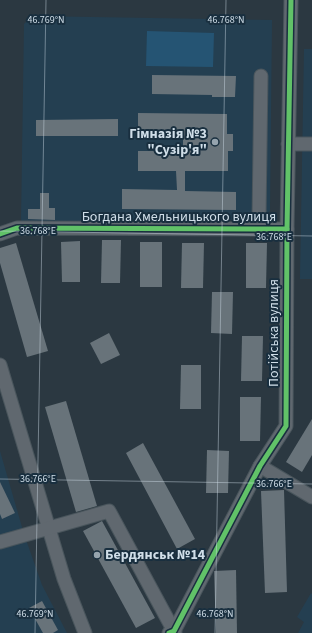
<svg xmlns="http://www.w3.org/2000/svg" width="312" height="633" viewBox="0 0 312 633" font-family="'Source Sans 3',sans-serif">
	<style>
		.built { fill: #243f51 }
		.green { fill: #255473 }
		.building { fill: #68737a }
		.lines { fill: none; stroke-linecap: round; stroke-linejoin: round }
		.minor-casing { stroke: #49555c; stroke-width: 15 }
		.minor { stroke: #60686f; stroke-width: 13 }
		.cycleway-casing { stroke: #192f3f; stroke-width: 8 }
		.cycleway { stroke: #61c268; stroke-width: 5 }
		.ticks { fill: none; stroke: #d0dee8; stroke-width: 1; stroke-opacity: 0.45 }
		.poi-dot { fill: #96a4ae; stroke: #192f3f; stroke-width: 1.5 }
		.labels { text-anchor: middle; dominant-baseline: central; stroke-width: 4; stroke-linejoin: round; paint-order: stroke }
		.poi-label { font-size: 14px; font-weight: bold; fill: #d0dee8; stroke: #192f3f; text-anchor: end }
		.street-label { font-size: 14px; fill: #d0dee8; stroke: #192f3f }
		.ticks-label { font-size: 10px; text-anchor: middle; fill: #d0dee8; stroke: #192f3f; stroke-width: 4; stroke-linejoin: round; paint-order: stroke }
	</style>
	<rect width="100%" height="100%" fill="#2b3841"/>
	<g class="built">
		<path d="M32,16L272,20L270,211L264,217L253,220L21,222L24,24Z"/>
		<path d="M304,49H312V279H300Z"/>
		<path d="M0,451L24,534L42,585L67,633H0Z"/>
		<path d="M311,593L312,594V633H298L304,622L297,617Z"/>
	</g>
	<path class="green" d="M147,31L214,33L213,67L146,66Z"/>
	<g class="building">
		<path d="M152,75L236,76L235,97H212V95L152,94Z"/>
		<path d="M138,113L227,114V134H233V151H228V171H185V191L236,192V210L122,209V189L177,190L176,171H138V151H183V131H138Z"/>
		<path d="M118,119V136H36V120Z"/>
		<path d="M40,193H49V208H55V220L28,219V209H40Z"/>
		<path d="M102,240H121L120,283H101Z"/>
		<path d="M80,241V282H62L61,242Z"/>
		<rect x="140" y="242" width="22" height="45"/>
		<path d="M16,243L48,351L27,357L0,263V248Z"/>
		<path d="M182,243H204L203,288H181Z"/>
		<path d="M246,243H267L266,288H246Z"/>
		<path d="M212,292H233L232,334L211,333Z"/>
		<path d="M109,333L120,355L101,364L90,343Z"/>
		<path d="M242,336H263L262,381H241Z"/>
		<path d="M181,365H201V409H180Z"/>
		<path d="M240,397H261L260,441H240Z"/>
		<path d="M66,401L97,506L76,512L45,407Z"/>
		<path d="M312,419V455L302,472L286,462Z"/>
		<path d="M143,443L195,539L177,549L126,453Z"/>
		<path d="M207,450L229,451L228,493H206Z"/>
		<path d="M0,482L15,513L2,519L0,514Z"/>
		<path d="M284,490L287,592L265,593L261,491Z"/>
		<path d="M102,521L155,618L136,628L83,531Z"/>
		<path d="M236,570L237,633H216L214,571Z"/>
		<path d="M42,601L58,630L53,633H43L29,608Z"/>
	</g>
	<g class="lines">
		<g class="minor-casing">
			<g id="minor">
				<path d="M261,76L259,218L261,229"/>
				<path d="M288,144H312"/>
				<path d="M0,234L17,228L287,229"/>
				<path d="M0,365L64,579L85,633"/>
				<path d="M260,466L312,497"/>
				<path d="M0,542L109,511L175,633"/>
				<path d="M169,633L174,631L260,466L286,426L287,229L291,0"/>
			</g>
		</g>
		<use href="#minor" class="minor"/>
		<g class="cycleway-casing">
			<g id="cycleway">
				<path d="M0,234L17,228L287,229"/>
				<path d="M169,633L174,631L260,466L286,426L287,229L291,0"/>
			</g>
		</g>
		<use href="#cycleway" class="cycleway"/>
	</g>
	<path class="ticks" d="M0,231L312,236M0,479L312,484M35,633L46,0M215,633L226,0"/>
	<g class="poi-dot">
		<circle cx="215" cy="142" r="4"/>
		<circle cx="97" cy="555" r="4"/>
	</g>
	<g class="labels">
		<g class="poi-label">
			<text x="207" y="134">Гімназія №3<tspan x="207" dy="16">"Сузір'я"</tspan></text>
			<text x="105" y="555" text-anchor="start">Бердянськ №14</text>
		</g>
		<g class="street-label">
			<text x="179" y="217">Богдана Хмельницького вулиця</text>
			<text transform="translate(274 333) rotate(-90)">Потійська вулиця</text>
		</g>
	</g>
	<g class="ticks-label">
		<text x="46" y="23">46.769°N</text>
		<text x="226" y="23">46.768°N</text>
		<text x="38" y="234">36.768°E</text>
		<text x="274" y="240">36.768°E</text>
		<text x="38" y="482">36.766°E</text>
		<text x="274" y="487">36.766°E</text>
		<text x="35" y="617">46.769°N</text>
		<text x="215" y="617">46.768°N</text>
	</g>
</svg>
